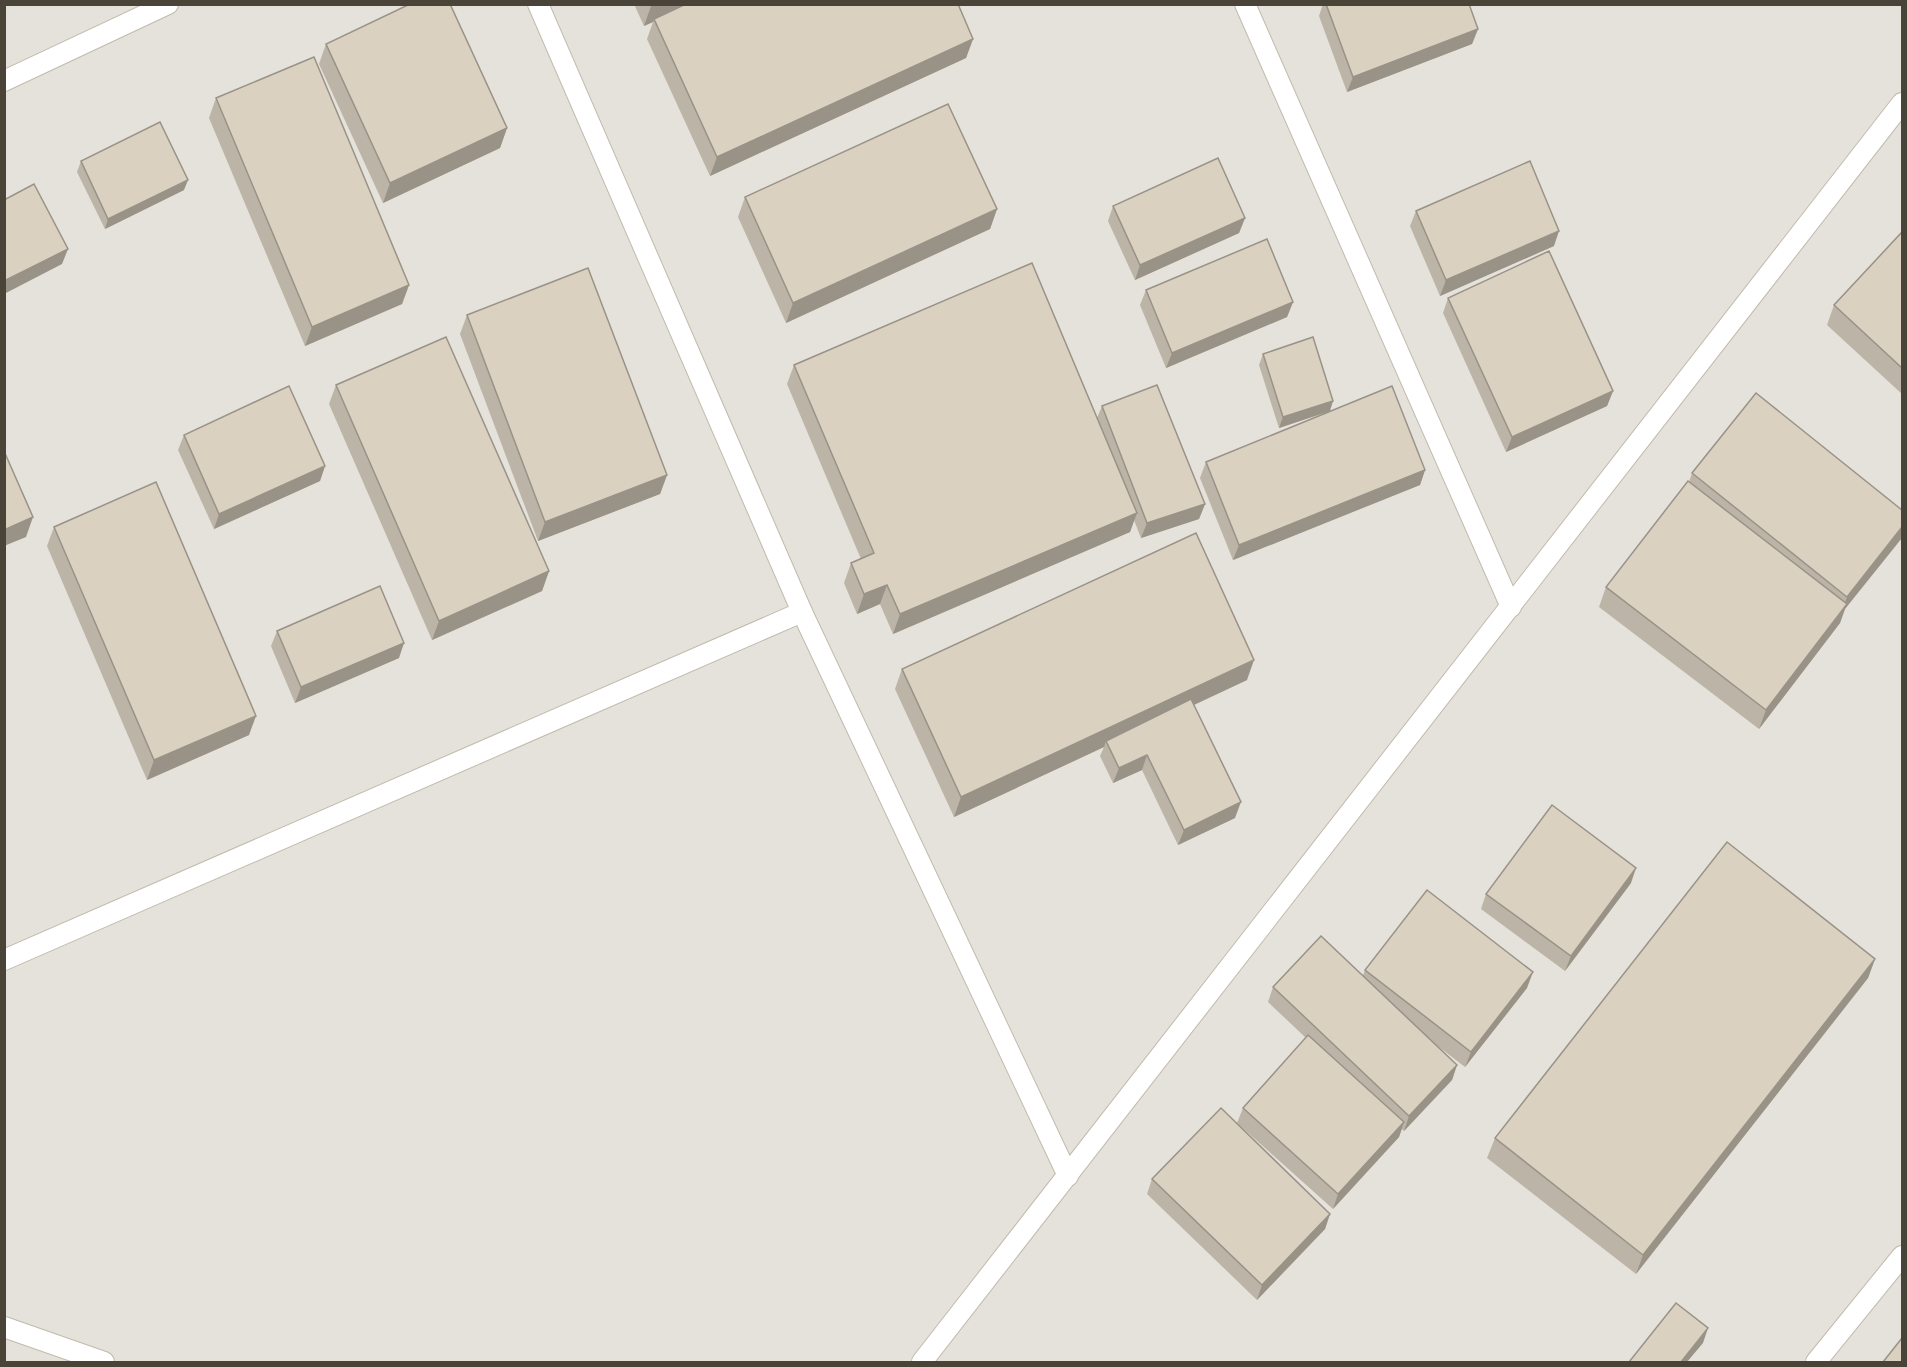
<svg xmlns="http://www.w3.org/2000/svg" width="1907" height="1367" viewBox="0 0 1907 1367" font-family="'Space Grotesk',sans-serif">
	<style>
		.industrial { fill: #e5e1db }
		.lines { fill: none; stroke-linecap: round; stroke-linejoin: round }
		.lane-casing { stroke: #c2baac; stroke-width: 22 }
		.lane { stroke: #fff; stroke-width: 20 }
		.wall { fill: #bcb4a6 }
		.shaded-wall { fill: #999287 }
		.building { fill: #dbd1c1; stroke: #999287; stroke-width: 1.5 }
	</style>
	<rect width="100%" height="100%" fill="#f6f2ea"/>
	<rect class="industrial" x="5" y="5" width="1897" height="1357"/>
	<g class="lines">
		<g class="lane-casing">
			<g id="lane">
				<path d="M1245,4L1511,607"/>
				<path d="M4,81L168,4"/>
				<path d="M802,612L1068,1176"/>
				<path d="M4,960L802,612L538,4"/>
				<path d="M4,1327L104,1362"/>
				<path d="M922,1362L1902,103"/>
				<path d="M1816,1362L1902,1256"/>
			</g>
		</g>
		<use href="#lane" class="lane"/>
	</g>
	<g class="wall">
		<path d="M634,4H958L973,39L966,58L710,176L647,39L653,22L644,26Z"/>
		<path d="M1323,4H1469L1478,29L1472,44L1347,92L1319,16Z"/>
		<path d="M326,44L507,128L500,148L383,203L319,64Z"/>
		<path d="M216,98L409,285L402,304L305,346L209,118Z"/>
		<path d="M81,161L184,190L105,229L77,172Z"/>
		<path d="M745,197L997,209L990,229L786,323L738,217Z"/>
		<path d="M1113,206L1245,218L1239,233L1135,280L1108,221Z"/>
		<path d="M1416,211L1554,246L1440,296L1410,226Z"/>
		<path d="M1902,232V394L1827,325L1834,305Z"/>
		<path d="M1146,290L1293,302L1287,317L1166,368L1140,305Z"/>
		<path d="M1448,298L1613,391L1607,406L1506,452L1443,313Z"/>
		<path d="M467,315L667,475L660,494L538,541L460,334Z"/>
		<path d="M1263,354L1330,411L1279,428L1259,365Z"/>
		<path d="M794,365L1097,418L1102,406L1205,504L1199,519L1141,538L1134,520L1130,532L893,634L880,604L857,614L844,583L851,563L861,559L787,384Z"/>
		<path d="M336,385L549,571L542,591L432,640L329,404Z"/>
		<path d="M184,435L325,466L320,481L214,529L178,450Z"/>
		<path d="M1206,462L1425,470L1420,485L1233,560L1200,478Z"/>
		<path d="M1692,473L1902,510L1845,609L1840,623L1759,729L1599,607L1606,587L1689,482Z"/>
		<path d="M54,527L249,735L147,780L47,546Z"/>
		<path d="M277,631L399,658L295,703L271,646Z"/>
		<path d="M902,669L1247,680L1194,705L1235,818L1178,845L1142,770L1113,783L1100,756L1104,747L954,817L895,689Z"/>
		<path d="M1631,883L1565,971L1481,909L1486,894Z"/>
		<path d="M1875,959L1868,978L1636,1274L1487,1158L1495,1138Z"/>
		<path d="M1365,970L1527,988L1465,1067L1435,1044L1457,1065L1452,1080L1404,1131L1402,1129L1399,1137L1333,1209L1237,1123L1243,1108L1306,1038L1268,1002L1273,987L1363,975Z"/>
		<path d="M1152,1179L1330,1214L1325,1229L1257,1300L1147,1194Z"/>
	</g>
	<g class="shaded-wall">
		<path d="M655,4H690L654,19L653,22L644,26L651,6Z"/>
		<path d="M1478,29L1472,44L1347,92L1353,77Z"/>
		<path d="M973,39L966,58L710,176L717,157Z"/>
		<path d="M507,128L500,148L383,203L390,183Z"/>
		<path d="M188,180L184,190L105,229L108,219Z"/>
		<path d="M997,209L990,229L786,323L793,303Z"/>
		<path d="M1245,218L1239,233L1135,280L1140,265Z"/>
		<path d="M1559,231L1554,246L1440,296L1446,280Z"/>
		<path d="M68,249L62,264L4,294V281Z"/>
		<path d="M409,285L402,304L305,346L312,327Z"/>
		<path d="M1293,302L1287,317L1166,368L1172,353Z"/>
		<path d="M1613,391L1607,406L1506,452L1512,437Z"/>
		<path d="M1333,401L1330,411L1279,428L1283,417Z"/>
		<path d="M325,466L320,481L214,529L219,514Z"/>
		<path d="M1425,470L1420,485L1233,560L1239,545Z"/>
		<path d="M667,475L660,494L538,541L545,522Z"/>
		<path d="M1205,504L1199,519L1141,538L1147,523Z"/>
		<path d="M1137,513L1130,532L893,634L900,614Z"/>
		<path d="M33,517L26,537L4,546V530Z"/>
		<path d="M1902,527V538L1845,609L1840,623L1759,729L1766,710L1842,611L1847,597Z"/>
		<path d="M549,571L542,591L432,640L439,621Z"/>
		<path d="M887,585L880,604L857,614L864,594Z"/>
		<path d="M404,643L399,658L295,703L301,687Z"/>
		<path d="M1254,660L1247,680L1108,745L1106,741L1104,747L954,817L961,797Z"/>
		<path d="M256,716L249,735L147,780L154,760Z"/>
		<path d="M1147,755L1142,770L1113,783L1119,768Z"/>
		<path d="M1241,802L1235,818L1178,845L1184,830Z"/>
		<path d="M1636,868L1631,883L1565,971L1571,956Z"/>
		<path d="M1875,959L1868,978L1636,1274L1643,1255Z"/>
		<path d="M1533,972L1527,988L1465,1067L1471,1052Z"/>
		<path d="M1457,1065L1452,1080L1404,1131L1409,1116Z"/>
		<path d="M1404,1122L1399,1137L1333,1209L1338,1194Z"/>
		<path d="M1330,1214L1325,1229L1257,1300L1262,1285Z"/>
		<path d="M1708,1328L1703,1343L1687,1362H1681Z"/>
	</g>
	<g class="building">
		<path d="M410,4H450L507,128L390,183L326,44Z"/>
		<path d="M686,4H958L973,39L717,157L654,19Z"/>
		<path d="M1326,4H1469L1478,29L1353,77Z"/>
		<path d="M314,57L409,285L312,327L216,98Z"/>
		<path d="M948,104L997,209L793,303L745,197Z"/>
		<path d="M160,122L188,180L108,219L81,161Z"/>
		<path d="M1218,158L1245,218L1140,265L1113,206Z"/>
		<path d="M1530,161L1559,231L1446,280L1416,211Z"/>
		<path d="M34,184L68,249L4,281V200Z"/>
		<path d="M1902,232V368L1834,305Z"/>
		<path d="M1267,239L1293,302L1172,353L1146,290Z"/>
		<path d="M1549,251L1613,391L1512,437L1448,298Z"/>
		<path d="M1032,263L1137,513L900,614L887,585L864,594L851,563L874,553L794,365Z"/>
		<path d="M588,268L667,475L545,522L467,315Z"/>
		<path d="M446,337L549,571L439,621L336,385Z"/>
		<path d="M1313,337L1333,401L1283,417L1263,354Z"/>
		<path d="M1157,385L1205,504L1147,523L1102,406Z"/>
		<path d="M289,386L325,466L219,514L184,435Z"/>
		<path d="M1392,386L1425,470L1239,545L1206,462Z"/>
		<path d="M1756,393L1902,510V527L1847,597L1692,473Z"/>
		<path d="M4,451L33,517L4,530Z"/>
		<path d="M1688,481L1847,604L1766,710L1606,587Z"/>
		<path d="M156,482L256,716L154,760L54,527Z"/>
		<path d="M1196,533L1254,660L961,797L902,669Z"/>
		<path d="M380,586L404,643L301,687L277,631Z"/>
		<path d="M1191,699L1241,802L1184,830L1147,755L1119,768L1106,741Z"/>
		<path d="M1552,805L1636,868L1571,956L1486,894Z"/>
		<path d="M1727,842L1875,959L1643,1255L1495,1138Z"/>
		<path d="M1427,890L1533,972L1471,1052L1365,970Z"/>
		<path d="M1321,936L1457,1065L1409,1116L1273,987Z"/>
		<path d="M1308,1035L1404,1122L1338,1194L1243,1108Z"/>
		<path d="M1221,1108L1330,1214L1262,1285L1152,1179Z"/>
		<path d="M1676,1303L1708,1328L1681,1362H1629Z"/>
		<path d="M1902,1338V1362H1883Z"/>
	</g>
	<rect width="1907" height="1367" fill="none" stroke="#4a4337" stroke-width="12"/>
</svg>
